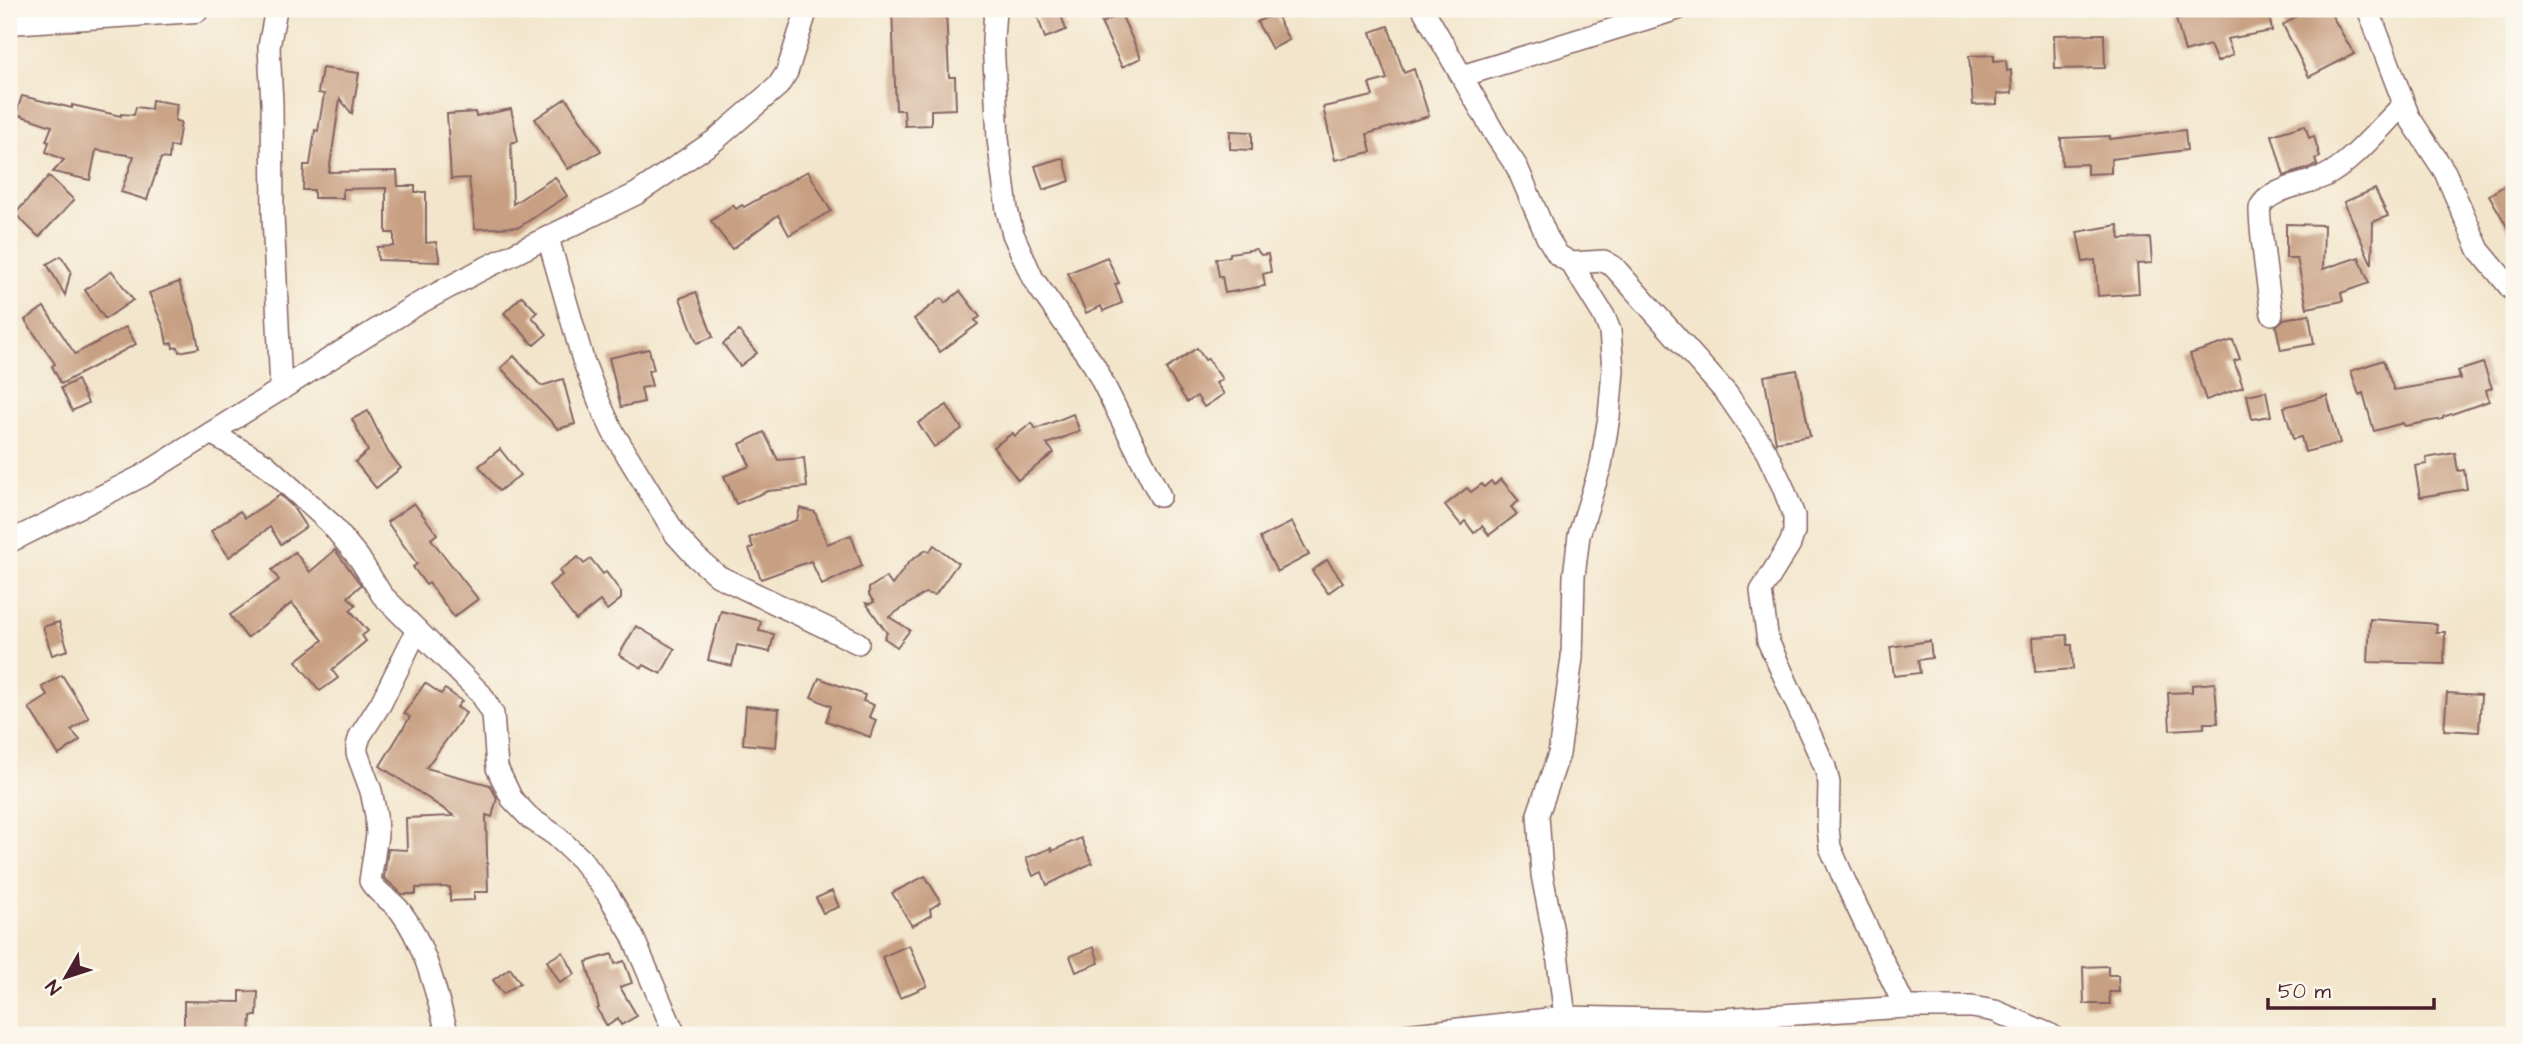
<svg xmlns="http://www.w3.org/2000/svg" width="2523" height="1044" viewBox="0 0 2523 1044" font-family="'Architects Daughter',sans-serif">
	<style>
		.building { fill: #c79f82 }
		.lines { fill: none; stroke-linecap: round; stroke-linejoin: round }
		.minor-casing { stroke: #856463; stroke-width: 24 }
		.tertiary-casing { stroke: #856463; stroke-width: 29 }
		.minor { stroke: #fff; stroke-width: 21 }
		.tertiary { stroke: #fff; stroke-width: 26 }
	</style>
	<rect width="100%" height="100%" fill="#fbf7ec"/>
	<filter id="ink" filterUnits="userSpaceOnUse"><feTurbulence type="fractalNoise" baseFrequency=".0143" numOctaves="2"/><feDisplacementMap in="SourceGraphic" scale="14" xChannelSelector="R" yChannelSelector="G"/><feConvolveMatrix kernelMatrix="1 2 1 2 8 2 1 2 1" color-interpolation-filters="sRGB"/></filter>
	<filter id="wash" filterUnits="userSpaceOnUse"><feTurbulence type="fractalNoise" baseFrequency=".00686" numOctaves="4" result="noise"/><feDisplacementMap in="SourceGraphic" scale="28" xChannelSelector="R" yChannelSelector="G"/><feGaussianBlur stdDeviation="1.57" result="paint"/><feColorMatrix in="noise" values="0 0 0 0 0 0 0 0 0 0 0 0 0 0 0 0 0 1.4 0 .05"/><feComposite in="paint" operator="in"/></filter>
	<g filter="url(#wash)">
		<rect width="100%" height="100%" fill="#f2e5cb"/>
		<g id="blocks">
			<g class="building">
				<path d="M892,9H946L949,77H955L956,109L931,110V125L905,126L904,110H896Z"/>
				<path d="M1035,9H1059L1066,30L1045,38Z"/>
				<path d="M2176,9H2268L2272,31L2227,39L2233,55L2217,62L2210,45L2185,52L2176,19L2179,18Z"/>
				<path d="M2308,9H2328L2354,54L2309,77L2283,25Z"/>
				<path d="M1275,13L1289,40L1272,49L1257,22Z"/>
				<path d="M1121,14L1141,58L1122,67L1101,23Z"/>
				<path d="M1388,26L1404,73L1414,69L1429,116L1367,134L1371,152L1335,160L1323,107L1373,96L1369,84L1387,79L1371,32Z"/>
				<path d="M2104,34L2105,68L2055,69L2054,35Z"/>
				<path d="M1994,55V61L2006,60L2007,71L2011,70L2012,93L1997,94V104L1973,105L1969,56Z"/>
				<path d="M322,68L359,73L352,114L340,99L329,172L397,171L398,186H415V192H426V243L436,242L440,262L378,260L377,247L394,246V233H386V188L343,189V198H314V190H303L304,165H310L315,130L318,131L324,94L318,93Z"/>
				<path d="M22,96L72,108V105L121,116V114L134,115L136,107L151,109L152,100L177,104L175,121L181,122L177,147L170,146L169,159L161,158L147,200L121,192L134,156L96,150L90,180L53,172L64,160L46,152L49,142L46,141L52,126L16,114Z"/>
				<path d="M566,98L601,151L568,169L535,119Z"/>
				<path d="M511,109L518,141L511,143L513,204L555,177L567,196L519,227L475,229L469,178L451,179L447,114L475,112L476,116Z"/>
				<path d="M2305,125L2309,138L2314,136L2320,157L2315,159L2317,165L2284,176L2272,135Z"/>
				<path d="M2185,130L2187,150L2111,159V173L2087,174V164L2062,165L2061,138L2110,136V139Z"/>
				<path d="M1230,131L1252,132V150L1230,149Z"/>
				<path d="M1061,158L1064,159L1070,181L1043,190L1035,166Z"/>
				<path d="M808,171L831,211L789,235L778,215L732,249L711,221L733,205L736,209L742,205L744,207Z"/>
				<path d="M49,176L74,200L39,237L15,214Z"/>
				<path d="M2514,180V239L2489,195Z"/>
				<path d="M2375,189L2388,216L2373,222L2372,265L2344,202Z"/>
				<path d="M2286,224L2324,225L2323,269L2359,257L2369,283L2341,293L2343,301L2307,308L2297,258H2286Z"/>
				<path d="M2118,225L2120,239L2150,238L2152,263L2137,264L2139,293L2098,296L2095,260L2083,262L2077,232Z"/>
				<path d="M1256,249L1261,255L1268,254L1271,272L1263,274L1265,286L1225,293L1222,276H1219L1216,259L1230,256V253Z"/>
				<path d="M61,256L71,271L65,295L47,264Z"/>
				<path d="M1107,257L1119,283L1115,284L1122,303L1103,311L1101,306L1086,313L1068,273Z"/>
				<path d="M112,271L133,300L105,319L85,290Z"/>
				<path d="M179,282L194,323L199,348L179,352L178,347L173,348L172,343L167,344L164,328L149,293Z"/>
				<path d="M960,291L980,317L975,320L978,324L940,352L914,319L941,298L945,303Z"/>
				<path d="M696,292L713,337L697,343L680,298Z"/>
				<path d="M522,296L537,312L532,317L547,334L534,345L504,313Z"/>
				<path d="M44,307L75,354L126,327L136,344L61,384L52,366L55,364L25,320Z"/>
				<path d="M2309,314L2314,344L2281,350L2276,326L2284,319Z"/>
				<path d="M739,331L757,353L740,366L723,344Z"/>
				<path d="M2233,340L2240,359L2234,361L2243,387L2206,400L2190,354Z"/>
				<path d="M1197,348L1205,360L1208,359L1222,379L1216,383L1224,394L1204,407L1197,396L1187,402L1166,369Z"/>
				<path d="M649,349L654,370L648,371L652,386L641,388L644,402L621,407L609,358Z"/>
				<path d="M514,356L541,386L563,379L575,424L558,429L501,368Z"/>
				<path d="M2383,360L2394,390L2460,379L2458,371L2483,363L2492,388L2486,390L2489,401L2443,417V419L2404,426L2403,423L2374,431L2363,393L2359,395L2351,371Z"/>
				<path d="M1797,370L1810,436L1776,442L1764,376Z"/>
				<path d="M77,380L88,403L72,411L61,388Z"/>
				<path d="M2266,391L2271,416L2252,419L2247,395Z"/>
				<path d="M2327,396L2340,443L2305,452L2301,437L2293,439L2284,407Z"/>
				<path d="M947,405L962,429L934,447L918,423Z"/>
				<path d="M368,411L388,452L401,468L376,488L355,462L368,451L352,419Z"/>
				<path d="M1073,414L1080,431L1047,444L1054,453L1018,480L993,447L1013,433L1015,436L1032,423L1036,429Z"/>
				<path d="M764,432L778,460L804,458L807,487L768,491L736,504L724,476L750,466L740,444Z"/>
				<path d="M500,449L520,475L499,491L479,466Z"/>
				<path d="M2455,453L2458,471L2464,470L2467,489L2420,497L2415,466L2427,464L2426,458Z"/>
				<path d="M1501,479L1519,501L1511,507L1517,514L1489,535L1482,526L1474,533L1465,521L1461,525L1445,505L1467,488L1471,492L1482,484L1484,487L1491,481L1494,485Z"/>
				<path d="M280,495L292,506L306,527L281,544L270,527L229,557L211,531L240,511L245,518Z"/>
				<path d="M414,503L437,534L431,539L478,599L454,617L429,583L426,585L413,567L417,564L387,522Z"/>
				<path d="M800,508L815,512L827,544L851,535L862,566L822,585L811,561L761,579L749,549L753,547L749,538L797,520Z"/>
				<path d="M1292,522L1309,555L1277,572L1260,538Z"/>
				<path d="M934,545L958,563L935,595L925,593L889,617L910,630L897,647L884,638L887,633L866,603L870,604L874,602L869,595V588L886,577L892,585L909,562L926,550L929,552Z"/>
				<path d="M335,550L361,585L348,597L356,605L350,610L368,631L362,636L366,641L332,670L338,678L320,691L296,661L323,640L292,603L247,638L230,615L279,580L272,570L295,552L310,572Z"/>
				<path d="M578,557L584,564L591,559L603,574L606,572L621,592V599L607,610L600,601L576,620L549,585L562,575L559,571Z"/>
				<path d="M1327,560L1343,582L1328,593L1312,571Z"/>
				<path d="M721,611L761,621L759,631L774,634L770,652L737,645L732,666L708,660Z"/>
				<path d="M2370,619L2437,624L2436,632H2445L2444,664L2368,662Z"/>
				<path d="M59,622L68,650L52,655L43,627Z"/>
				<path d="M636,626L675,649L661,674L644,665L642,668L619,655Z"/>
				<path d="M2067,635L2068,645H2072L2073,669L2035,672L2033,637Z"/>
				<path d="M1930,641L1932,658L1918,660L1920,673L1894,676L1890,647Z"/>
				<path d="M62,675L89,718L71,730L80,740L59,755L29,708L48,696L42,687Z"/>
				<path d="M819,678L865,695L863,701L874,705L869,717L876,720L870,737L826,721L831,706L811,697Z"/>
				<path d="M425,683L441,694L445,689L462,701L457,707L466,713L426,768L490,785L497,798L492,817L486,815L488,892H474V900L450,901V887L416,888V894H402L384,878L388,849L407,850L406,818L454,816L380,766L410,717L404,713Z"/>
				<path d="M2215,683L2218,723H2204V728L2170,730L2168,693L2192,692V685Z"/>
				<path d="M2447,693L2481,695L2479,732L2444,730Z"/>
				<path d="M746,706L779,709L776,747L743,744Z"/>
				<path d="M1081,838L1092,863L1047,885L1042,872L1033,876L1026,858L1051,848L1052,851Z"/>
				<path d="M925,876L941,902L930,909L931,915L912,926L892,893Z"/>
				<path d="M832,891L839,907L823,913L816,898Z"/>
				<path d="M909,945L927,986L900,998L882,957Z"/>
				<path d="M1094,947L1099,963L1076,972L1070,956Z"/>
				<path d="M563,952L575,974L560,983L547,961Z"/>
				<path d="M612,954L615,964L624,961L632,983L620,987L637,1016L621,1025L618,1019L607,1026L597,1009L599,1008L586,962Z"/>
				<path d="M2108,966V975H2118L2119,992H2109L2110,1004H2084L2083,967Z"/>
				<path d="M510,968L520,983L503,994L493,980Z"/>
				<path d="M240,991L258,992L257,1016H251L250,1035H184V1001L240,1002Z"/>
			</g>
		</g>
	</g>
	<g filter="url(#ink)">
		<use href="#blocks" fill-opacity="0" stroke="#856463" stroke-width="2"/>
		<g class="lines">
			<g class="minor-casing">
				<g id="minor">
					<path d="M276,9L269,47L272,103L273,215L281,390"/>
					<path d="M995,9L993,40L998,139L1007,210L1013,234L1033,279L1094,365L1160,496"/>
					<path d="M1423,9L1496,136L1517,167L1547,237L1558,255L1571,263L1604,261L1614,267L1727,394L1766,451L1783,487L1794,516V532L1790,544L1761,591L1768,641L1825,767L1829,783L1828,827L1830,847L1847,886L1905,1007"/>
					<path d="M2368,9L2409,117L2445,172L2479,250L2514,292"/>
					<path d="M1462,76L1678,9"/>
					<path d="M548,238L583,360L600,404L613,432L676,535L696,557L718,576L858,643"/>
					<path d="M2272,314C2270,303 2258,214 2260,208C2267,189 2308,184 2325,176C2351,164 2383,124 2404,104"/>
					<path d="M211,433L265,464L330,523L359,558L382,595L481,694L493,714L497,768L512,799L530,818L555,835L581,859L607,893L632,935L675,1035"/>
					<path d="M9,542L142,476L416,305L479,271L636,194L714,141L778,86L787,72L807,9"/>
					<path d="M417,630L381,703L360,736L357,746V753L371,791L376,815L377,835L370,881C377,894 392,900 401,912C427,947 436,995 448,1035"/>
					<path d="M1405,1035L1565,1017L1706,1020L1905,1007H1972L1995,1011L2051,1035"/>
					<path d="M1562,1035L1565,1017L1557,953L1542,875L1538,814L1559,754L1572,658L1574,576L1579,535L1601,465L1609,417L1613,370L1610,331L1604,316L1571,263"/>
				</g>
			</g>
			<g class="tertiary-casing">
				<path id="tertiary" d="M9,21L196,9"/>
			</g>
			<use href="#minor" class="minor"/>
			<use href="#tertiary" class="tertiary"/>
		</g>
	</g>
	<rect width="2523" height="1044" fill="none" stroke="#fbf7ec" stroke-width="35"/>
	<g transform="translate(66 977) rotate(231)" stroke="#fbf7ec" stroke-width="5" paint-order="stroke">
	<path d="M0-5L12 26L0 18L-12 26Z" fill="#4a1f2b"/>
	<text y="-10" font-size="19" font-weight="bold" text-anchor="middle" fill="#4a1f2b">N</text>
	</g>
	<path d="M2268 998v10h166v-10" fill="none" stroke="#4a1f2b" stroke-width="3.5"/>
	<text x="2278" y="998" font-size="21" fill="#4a1f2b" stroke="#fbf7ec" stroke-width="5" paint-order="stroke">50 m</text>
</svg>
